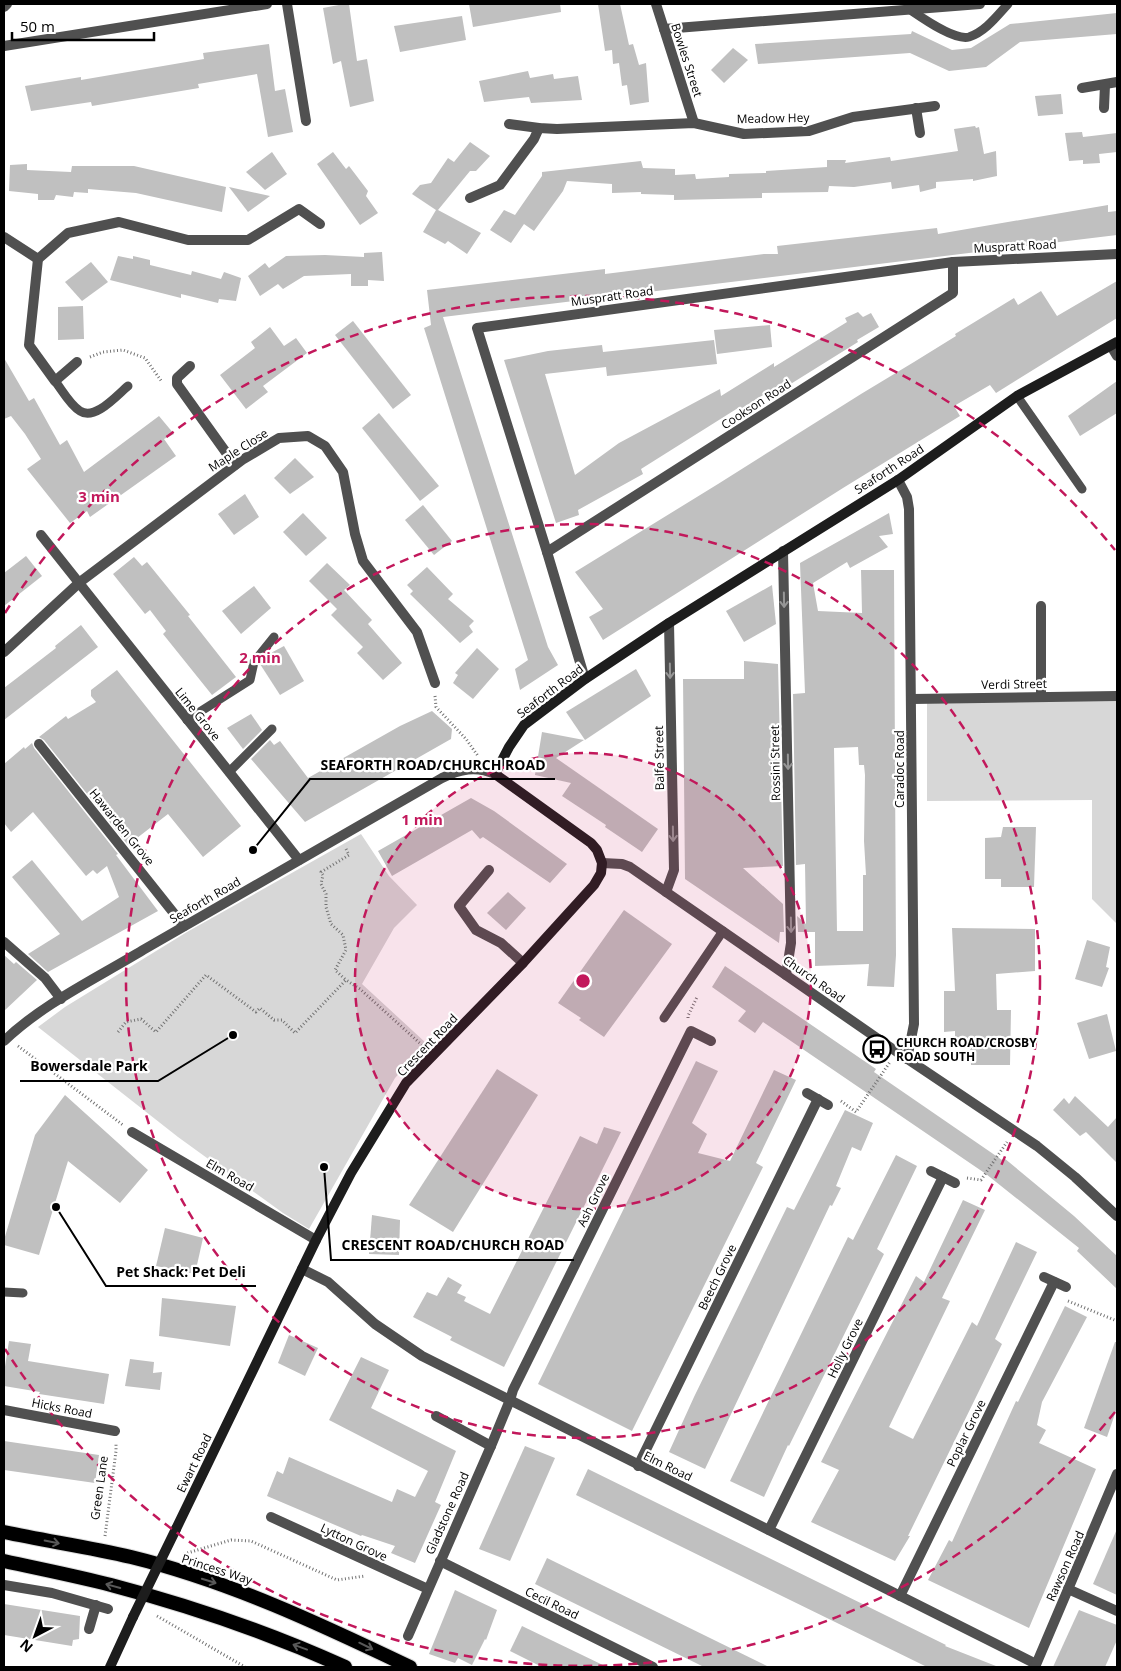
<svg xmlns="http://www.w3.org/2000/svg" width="1121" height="1671" viewBox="0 0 1121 1671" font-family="'Open Sans',sans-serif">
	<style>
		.green { fill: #d7d7d7 }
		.building { fill: #c0c0c0; fill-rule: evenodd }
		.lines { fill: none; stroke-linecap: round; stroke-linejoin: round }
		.trunk-casing { stroke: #dbdbdb; stroke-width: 16 }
		.path { stroke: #727272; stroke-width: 3; stroke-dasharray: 1 2.5; stroke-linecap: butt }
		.service { stroke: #505050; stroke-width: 9 }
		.minor { stroke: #505050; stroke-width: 10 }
		.tertiary { stroke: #505050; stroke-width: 10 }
		.secondary { stroke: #1d1d1d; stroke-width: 10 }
		.trunk { stroke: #000; stroke-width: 14 }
		.secondary-bridge { stroke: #1d1d1d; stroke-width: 10 }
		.oneway { stroke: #969696 }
		.oneway2 { stroke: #595959 }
		.ring { fill: none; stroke: #c2185b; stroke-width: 2.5; stroke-dasharray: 9 6 }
		.labels { text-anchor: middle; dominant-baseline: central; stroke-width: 4.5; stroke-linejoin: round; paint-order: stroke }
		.street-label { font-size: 12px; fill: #000; stroke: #fff }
		.poi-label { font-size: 12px; font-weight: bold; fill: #000; stroke: #fff; text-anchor: start }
		.centre { fill: #c2185b; stroke: #fff; stroke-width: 2.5 }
		.ring-label { font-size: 15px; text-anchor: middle; font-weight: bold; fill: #c2185b; stroke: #fff; stroke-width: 4.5; stroke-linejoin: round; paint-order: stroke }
		.leader { fill: none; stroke: #000; stroke-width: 2 }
		.callout-dot { fill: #000; stroke: #fff; stroke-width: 2 }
		.callout-label { font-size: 14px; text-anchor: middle; font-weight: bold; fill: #000; stroke: #fff; stroke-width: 4.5; stroke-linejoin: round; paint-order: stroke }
	</style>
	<rect width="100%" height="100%" fill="#fff"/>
	<g class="green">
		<path d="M927,699L1117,700V924L1092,899V800L927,801Z"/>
		<path d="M361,834L389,876L417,905L394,928L362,984L426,1043L395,1078L309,1229L283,1213L178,1137L38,1027L65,1007L187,932Z"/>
	</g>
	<g class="building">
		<path d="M344,4H349L357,61L367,59L374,101L350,107L341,61L333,64L323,8Z"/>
		<path d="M469,4H560L561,12L473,27Z"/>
		<path d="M598,4H620L629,45L633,44L639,65L646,63L649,102L630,105L627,85L622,86L619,63L613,64L612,50L605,51Z"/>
		<path d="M1117,13V34L1020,42L986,67L949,71L910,53L758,64L755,44L911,34L912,31L952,50L971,48L1010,24Z"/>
		<path d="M462,16L466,40L400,52L394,26Z"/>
		<path d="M269,44L275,91L285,89L293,132L268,137L257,74L198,84L199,88L92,106L91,102L31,111L25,86L81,77V80L204,59L203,53Z"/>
		<path d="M733,48L748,60L724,83L711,70Z"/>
		<path d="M528,71L530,78L553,74L554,79L578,76L582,100L531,103L529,97L484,102L479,81Z"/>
		<path d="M1061,94L1063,114L1038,116L1035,96Z"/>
		<path d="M975,126L976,128L979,127L984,154L996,151L997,176L973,181V179L936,182V188L920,192L919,185L892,189L891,182L854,187L829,186L828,192L762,193V198L674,200V195L641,194V192L612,193V184L567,181L563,191L534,231L524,224L511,243L490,230L504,210L515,215L542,176V172L641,161L643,168L675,169V175L695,174L696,179L729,177V174L766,173V171L827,167V160H846L845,163L890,157L891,161L958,151L954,129Z"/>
		<path d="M1082,132L1083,137L1117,133V152L1099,154L1100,163L1083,164V160L1069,161L1065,133Z"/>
		<path d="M470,142L490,156L476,171H470L438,210L481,233L467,254L448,241L445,244L423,232L436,210L412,194L420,185L431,183L448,158L454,162Z"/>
		<path d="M272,152L287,174L265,190L246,172Z"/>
		<path d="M333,152L346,169L349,166L368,191L366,196L378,213L360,225L317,164Z"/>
		<path d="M27,164V170L71,172L72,166H134L226,187L222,212L136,193L88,189V193L74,192L73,197L56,195L54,200H38V194L9,191L10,165Z"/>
		<path d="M229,187L270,196L248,212Z"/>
		<path d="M1108,205V212L1117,211V235L443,317L548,647L558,665L520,690L515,669L528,660L424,328L431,325L427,290L605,269V274L764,254H778L777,246L937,228L938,234Z"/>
		<path d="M382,252L384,281L368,280V286H351V274L304,276L283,289L278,284L260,296L248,276L265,263L269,268L286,256L325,255L364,257V253Z"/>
		<path d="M118,256L133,259V256L150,260V265L191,275L192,271L221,279L224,272L241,278L236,301L219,299L218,303L181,294V298L110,280Z"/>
		<path d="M91,262L108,282L82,301L65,282Z"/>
		<path d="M1117,281V318L996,393L990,385L954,406L960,416L843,488L603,640L589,617L603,609L575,572L718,484L861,394L914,362L956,336L955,334L1014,298L1018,305L1041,291L1057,316Z"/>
		<path d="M83,306L84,339L58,340V307Z"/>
		<path d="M858,312L863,317L871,313L879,327L857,340L858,342L789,385L786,381L739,410L738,408L641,469L643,474L578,510L579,515L556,523L504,360L548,351L602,345L603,352L714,340L717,364L607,376L606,367L545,374L575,475L619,443L720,389L721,396L774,363V367L847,322L845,318Z"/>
		<path d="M353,321L411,395L393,409L335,335Z"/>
		<path d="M770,325L772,347L717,354L714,330Z"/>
		<path d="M270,327L284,346L296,338L307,353L263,386L268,392L246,409L220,375L255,348L251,342Z"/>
		<path d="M4,358L29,401L34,398L60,445L67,440L84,472L159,416L174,434L164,439L176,456L90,517L87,511L70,523L27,469L41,459L25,434L11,416L4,419Z"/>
		<path d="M1117,381V413L1080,436L1068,416Z"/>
		<path d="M379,413L439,486L420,501L362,428Z"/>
		<path d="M295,458L314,477L290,494L274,478Z"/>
		<path d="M245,494L259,517L234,535L218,514Z"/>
		<path d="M423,505L452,541L434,555L405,520Z"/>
		<path d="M303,513L327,538L306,556L283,532Z"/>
		<path d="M889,513L893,534L879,536L888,547L850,568L847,562L813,583L818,611L862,613L861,570H894L896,955L894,987L867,986L869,964L815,966V932H798L797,916L806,924L805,864L796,865L793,694L805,693L800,563ZM858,747L859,765H864L865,775L864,841L866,875H863V931H837L834,748Z"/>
		<path d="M26,556L42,576L4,606V573Z"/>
		<path d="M134,557L142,566L147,562L190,615L188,616L236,677L212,695L163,634L166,631L150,610L145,614L113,574Z"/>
		<path d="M327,563L350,585L344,590L372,620L368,624L402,663L383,680L357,653L363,647L331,615L337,609L309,581Z"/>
		<path d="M427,567L453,594L448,599L474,621L469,626L473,632L460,643L410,594L413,591L407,585Z"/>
		<path d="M772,585L776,624L744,642L726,611Z"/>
		<path d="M254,586L271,608L241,634L222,611Z"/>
		<path d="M81,625L98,647L4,720V688L56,648L55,646Z"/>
		<path d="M284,646L304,681L280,695L260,664L267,655Z"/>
		<path d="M477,648L499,669L473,699L453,683L458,675L455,673Z"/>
		<path d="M744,661L778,664L783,866L743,868L783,904L784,932H780L779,943L685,879L683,679H744Z"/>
		<path d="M636,669L651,696L585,740L566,712Z"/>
		<path d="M117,670L241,826L203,857L168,814L128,845L44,740L39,737L66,716L68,719L96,702L91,696V690Z"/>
		<path d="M432,711L452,729L451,739L305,822L251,759L270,740L274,745L280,741L308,778L400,726Z"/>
		<path d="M251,714L262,730L243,749L227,728Z"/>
		<path d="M542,732L584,740L556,758L658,829L642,852L605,827L606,825L562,796L571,783L535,775Z"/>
		<path d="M32,743L34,748L118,854L116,855L158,911L48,972L28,954L60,934L12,877L32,860L82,921L119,897L107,866L97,874L93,870L86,876L33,812L11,832L4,823V764L24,747L25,749Z"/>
		<path d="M471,798L494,811L567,864L550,883L483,837L480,839L472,830L392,876L378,851Z"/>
		<path d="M1003,827H1036L1034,887H1001V879H985V838L1001,837Z"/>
		<path d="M508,892L526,908L506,930L487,913Z"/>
		<path d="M624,910L672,944L604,1037L579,1020L581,1018L558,1003Z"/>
		<path d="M952,928L1035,929V971L996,974L997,1010H1011L1010,1065H971L970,1043H955V1031L944,1032V991H955Z"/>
		<path d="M1087,940L1110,947L1106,967L1109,968L1102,987L1075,979Z"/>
		<path d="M4,955L14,964L16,962L37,980L4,1011Z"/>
		<path d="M725,966L876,1069L874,1072L1002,1160L1004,1158L1074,1216L1117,1256V1289L1077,1251L1079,1248L986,1174L763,1022L755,1033L738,1021L746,1011L712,987Z"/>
		<path d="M1107,1014L1116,1051L1089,1059L1077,1023Z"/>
		<path d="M696,1061L718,1071L692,1123L707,1134L698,1153L730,1161L774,1070L796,1080L756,1163L763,1167L632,1431L538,1384Z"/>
		<path d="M497,1069L538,1095L453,1232L409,1205Z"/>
		<path d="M65,1095L148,1170L120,1203L68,1161L39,1255L4,1245V1240L35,1135Z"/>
		<path d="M1075,1096L1108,1127L1117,1117V1163L1086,1132L1080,1136L1053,1110L1064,1098L1069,1104Z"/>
		<path d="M845,1110L873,1123L861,1151L852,1147L836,1186L841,1188L832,1206L830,1205L705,1469L669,1452L694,1397L787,1207L794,1210Z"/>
		<path d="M604,1127L621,1132L504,1367L450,1340L452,1337L413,1317L427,1292L437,1296L448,1277L462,1285L457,1293L466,1297L464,1301L490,1314L580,1136L597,1144Z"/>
		<path d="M896,1155L917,1166L877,1249L884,1254L789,1446L788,1445L764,1497L730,1481L848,1237L853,1240Z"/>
		<path d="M963,1200L985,1210L942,1298L950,1301L889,1427L913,1439L972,1322L977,1326L1016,1242L1037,1252L995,1339L1002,1344L908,1536H910L895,1561L811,1522L839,1470L821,1462L916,1276L924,1282Z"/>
		<path d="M372,1215L400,1220L399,1255L369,1254Z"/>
		<path d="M165,1228L203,1238L195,1274L156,1266Z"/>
		<path d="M162,1298L236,1306L230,1346L159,1336Z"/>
		<path d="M1065,1306L1087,1317L1042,1402L1037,1425L1046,1430L1039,1443L1096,1469L1029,1628L928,1580L949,1540L952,1542L1016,1401L1018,1402Z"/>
		<path d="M289,1335L318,1348L305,1376L278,1363Z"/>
		<path d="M9,1341L31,1344L28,1361L109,1374L104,1404L39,1394L40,1392L4,1386V1373Z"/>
		<path d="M1115,1342H1117V1408L1107,1437L1084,1428Z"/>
		<path d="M361,1357L389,1370L371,1408L456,1451L435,1502L441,1505L415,1563L391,1553L395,1546L362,1535L361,1536L267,1496L277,1471L283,1474L289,1457L392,1502L397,1489L415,1497L428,1471L329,1420Z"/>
		<path d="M130,1359L154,1362L153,1373L162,1372L160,1390L125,1386Z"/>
		<path d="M4,1441L99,1455L95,1483L4,1470Z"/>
		<path d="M525,1446L555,1458L510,1561L479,1549Z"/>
		<path d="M588,1469L946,1645L945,1646L996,1666V1667H927L576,1495Z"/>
		<path d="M1117,1529V1595L1093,1584Z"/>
		<path d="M547,1558L769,1667H704L535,1584Z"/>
		<path d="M455,1590L497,1610L486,1640L485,1639L472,1665L458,1658L455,1663L429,1654Z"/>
		<path d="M4,1604L80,1616L79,1639L73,1640L72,1646L4,1635Z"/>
		<path d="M1079,1610L1117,1625V1640L1105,1667H1053Z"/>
		<path d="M522,1626L607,1667H542L510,1651Z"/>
	</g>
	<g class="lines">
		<g class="trunk-casing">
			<g id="trunk">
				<path d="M4,1532C46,1541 89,1547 131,1557C229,1581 320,1624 410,1667"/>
				<path d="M4,1561C40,1569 76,1576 111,1585C191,1606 270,1633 345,1667"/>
			</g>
		</g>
		<g class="path">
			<path d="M90,357L103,352L123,350L145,358L162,382"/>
			<path d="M435,696L436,707L466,739L478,756"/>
			<path d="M346,849L349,855L321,872L323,875L321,884L326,894V907L331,924L343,935L346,950L335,970L346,980"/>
			<path d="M688,1018V1016L697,997"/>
			<path d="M118,1032L126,1022L141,1019L156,1032L206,975L256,1012L260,1008L274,1020H282L295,1033L346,980L360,989L424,1047"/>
			<path d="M18,1046L123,1125"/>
			<path d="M841,1101L856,1112L890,1062"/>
			<path d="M967,1178L981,1180L1007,1142"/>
			<path d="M1068,1301L1117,1321"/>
			<path d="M105,1536L116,1451V1443"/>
			<path d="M184,1554L231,1540L251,1541L337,1580L365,1576"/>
			<path d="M157,1616L245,1667"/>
		</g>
		<g class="service">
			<path d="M909,9C921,17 954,41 969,37C985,32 997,16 1008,4"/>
			<path d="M55,381C62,390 70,405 80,411C95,421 117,395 128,386"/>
			<path d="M1017,396L1082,489"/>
			<path d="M187,720L250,680L254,662L274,637"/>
			<path d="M229,772L272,729"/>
			<path d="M664,1018L723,931"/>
			<path d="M4,1292L23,1293"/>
		</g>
		<g class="minor">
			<path d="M287,4L306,121"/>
			<path d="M656,4L694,123"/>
			<path d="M4,7L7,4"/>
			<path d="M664,29L980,4"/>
			<path d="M4,46L267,4"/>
			<path d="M1082,88L1117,82"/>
			<path d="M916,108L920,133"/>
			<path d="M1104,108L1105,85"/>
			<path d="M509,124L539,128L557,129L694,123L744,134L809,131L853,117L935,106"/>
			<path d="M470,198L500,185L534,139L539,128"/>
			<path d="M4,237L38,259"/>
			<path d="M1111,346L1117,356"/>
			<path d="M77,362L55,381L29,345L38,259L68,233L119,222L188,240H248L299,209L320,224"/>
			<path d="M190,366L177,378V384L235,465"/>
			<path d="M898,480L907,497L909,509L914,1024L907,1059"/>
			<path d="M41,535L299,860"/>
			<path d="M783,551L791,943L786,975"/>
			<path d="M547,552L953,293V262"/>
			<path d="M4,652L80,582L242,460L279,438L308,436L325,446L343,472L355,534L363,561L417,632L435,683"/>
			<path d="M585,679L547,552L477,328L953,262L1117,254"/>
			<path d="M1041,696V606"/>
			<path d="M912,699L1117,696"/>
			<path d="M39,744L184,926"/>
			<path d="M602,863L622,864L630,867L897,1052L1037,1146L1075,1177L1117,1216"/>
			<path d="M489,870L459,906L476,930L501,943L523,963"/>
			<path d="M666,892L674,870L669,623"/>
			<path d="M4,942L45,978L61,999"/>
			<path d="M807,1093L828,1105"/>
			<path d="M132,1132L316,1240"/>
			<path d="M931,1171L955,1183"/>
			<path d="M302,1269L328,1282L375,1324L422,1356L1036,1664"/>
			<path d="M1044,1277L1066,1287"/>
			<path d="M4,1410L115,1431"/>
			<path d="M436,1416L491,1446"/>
			<path d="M638,1466L818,1099"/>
			<path d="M271,1517L428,1589"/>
			<path d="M769,1530L943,1177"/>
			<path d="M440,1561L653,1667"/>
			<path d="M4,1585L52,1593L108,1609"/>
			<path d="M1068,1589L1117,1611"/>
			<path d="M900,1596L1054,1282"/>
			<path d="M89,1629L96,1605"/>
			<path d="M408,1636L491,1446L510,1400L513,1390L691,1031L711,1041"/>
			<path d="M1035,1667L1117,1474"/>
		</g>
		<path class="tertiary" d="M4,1041C42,1004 97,978 143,950C242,892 342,835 442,778C460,769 476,766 495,774"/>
		<g class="secondary">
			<path d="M176,1529L316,1240L351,1173L406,1083L523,963L594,885L601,873L602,863L597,850L591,843L495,774L509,747L524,725L585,679L669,623L898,480L1017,396L1117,342"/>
			<path d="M110,1667L133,1617"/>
		</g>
		<use href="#trunk" class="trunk"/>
		<path class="secondary-bridge" d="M133,1617L176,1529"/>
	</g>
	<defs><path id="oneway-shaft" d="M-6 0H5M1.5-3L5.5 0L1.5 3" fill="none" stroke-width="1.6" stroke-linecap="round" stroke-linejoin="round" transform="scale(1.25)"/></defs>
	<g class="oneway">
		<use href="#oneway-shaft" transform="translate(784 600) rotate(89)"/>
		<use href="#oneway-shaft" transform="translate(670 671) rotate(89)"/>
		<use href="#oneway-shaft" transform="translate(788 762) rotate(89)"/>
		<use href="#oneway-shaft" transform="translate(673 834) rotate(89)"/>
		<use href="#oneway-shaft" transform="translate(791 925) rotate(89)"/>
	</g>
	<g class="oneway2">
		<use href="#oneway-shaft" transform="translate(52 1542) rotate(11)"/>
		<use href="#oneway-shaft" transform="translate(209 1581) rotate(17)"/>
		<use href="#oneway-shaft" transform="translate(113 1586) rotate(-165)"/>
		<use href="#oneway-shaft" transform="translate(366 1646) rotate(26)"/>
		<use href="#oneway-shaft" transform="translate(300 1647) rotate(-160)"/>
	</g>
	<circle cx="583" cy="981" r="228" fill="#c2185b" fill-opacity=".12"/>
	<g class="ring">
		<circle cx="583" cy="981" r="228"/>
		<circle cx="583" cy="981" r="457"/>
		<path d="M1115 1412A685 685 0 0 1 5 1349M5 613A685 685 0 0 1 1115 550"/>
	</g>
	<defs>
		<g id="bus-ring" transform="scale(1.4375)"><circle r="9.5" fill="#fff" stroke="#000" stroke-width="1.5"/><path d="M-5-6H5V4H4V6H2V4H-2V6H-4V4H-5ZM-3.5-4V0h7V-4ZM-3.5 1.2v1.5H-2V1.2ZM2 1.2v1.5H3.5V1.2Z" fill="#000"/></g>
	</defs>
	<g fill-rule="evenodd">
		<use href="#bus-ring" x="877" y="1049"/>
	</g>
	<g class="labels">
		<g class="street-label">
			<text transform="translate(687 60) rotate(72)">Bowles Street</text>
			<text transform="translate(773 118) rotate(-1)">Meadow Hey</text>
			<text transform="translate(1015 246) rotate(-3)">Muspratt Road</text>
			<text transform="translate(612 296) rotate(-8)">Muspratt Road</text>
			<text transform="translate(756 404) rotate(-33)">Cookson Road</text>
			<text transform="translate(238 450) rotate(-33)">Maple Close</text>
			<text transform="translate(889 469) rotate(-33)">Seaforth Road</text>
			<text transform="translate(1014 684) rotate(-1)">Verdi Street</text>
			<text transform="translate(550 691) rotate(-37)">Seaforth Road</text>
			<text transform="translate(198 714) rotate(51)">Lime Grove</text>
			<text transform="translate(659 758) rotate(-91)">Balfe Street</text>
			<text transform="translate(775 763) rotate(-91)">Rossini Street</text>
			<text transform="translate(899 769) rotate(-90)">Caradoc Road</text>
			<text transform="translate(122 827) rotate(51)">Hawarden Grove</text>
			<text transform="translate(205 900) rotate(-30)">Seaforth Road</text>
			<text transform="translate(814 979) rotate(35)">Church Road</text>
			<text transform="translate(427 1045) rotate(-46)">Crescent Road</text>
			<text transform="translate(230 1175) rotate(30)">Elm Road</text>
			<text transform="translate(593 1200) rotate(-64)">Ash Grove</text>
			<text transform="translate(717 1277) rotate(-64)">Beech Grove</text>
			<text transform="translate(845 1348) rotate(-64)">Holly Grove</text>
			<text transform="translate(62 1408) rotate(11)">Hicks Road</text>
			<text transform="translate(966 1433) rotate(-64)">Poplar Grove</text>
			<text transform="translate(194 1463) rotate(-64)">Ewart Road</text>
			<text transform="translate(668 1466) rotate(26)">Elm Road</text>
			<text transform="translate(99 1488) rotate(-82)">Green Lane</text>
			<text transform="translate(447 1513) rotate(-66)">Gladstone Road</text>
			<text transform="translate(354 1542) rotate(25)">Lytton Grove</text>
			<text transform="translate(1065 1566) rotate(-66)">Rawson Road</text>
			<text transform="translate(217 1569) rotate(18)">Princess Way</text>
			<text transform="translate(552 1603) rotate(26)">Cecil Road</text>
		</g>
		<g class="poi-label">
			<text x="896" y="1042">CHURCH ROAD/CROSBY<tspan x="896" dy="14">ROAD SOUTH</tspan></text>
		</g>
	</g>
	<circle cx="583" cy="981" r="8" class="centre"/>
	<g class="ring-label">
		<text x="99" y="502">3 min</text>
		<text x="260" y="663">2 min</text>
		<text x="422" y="825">1 min</text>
	</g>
	<path class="leader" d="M253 850L310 779H555M233 1035L158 1081H20M324 1167L331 1260H574M56 1207L106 1286H256"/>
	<g class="callout-dot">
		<circle cx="253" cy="850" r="5"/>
		<circle cx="233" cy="1035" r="5"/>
		<circle cx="324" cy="1167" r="5"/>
		<circle cx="56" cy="1207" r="5"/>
	</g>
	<g class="callout-label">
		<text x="433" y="770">SEAFORTH ROAD/CHURCH ROAD</text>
		<text x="89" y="1071">Bowersdale Park</text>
		<text x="453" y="1250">CRESCENT ROAD/CHURCH ROAD</text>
		<text x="181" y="1277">Pet Shack: Pet Deli</text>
	</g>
	<rect width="1121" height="1671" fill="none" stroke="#000000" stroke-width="10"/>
	<g transform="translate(35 1636) rotate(221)" stroke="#ffffff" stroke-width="4" paint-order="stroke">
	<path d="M0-4L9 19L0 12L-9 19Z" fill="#000000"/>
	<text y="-8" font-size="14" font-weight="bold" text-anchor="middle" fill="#000000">N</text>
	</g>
	<path d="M12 32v8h142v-8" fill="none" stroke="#000000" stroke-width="2.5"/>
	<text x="20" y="32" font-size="15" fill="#000000" stroke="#ffffff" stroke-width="4" paint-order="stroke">50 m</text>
</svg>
